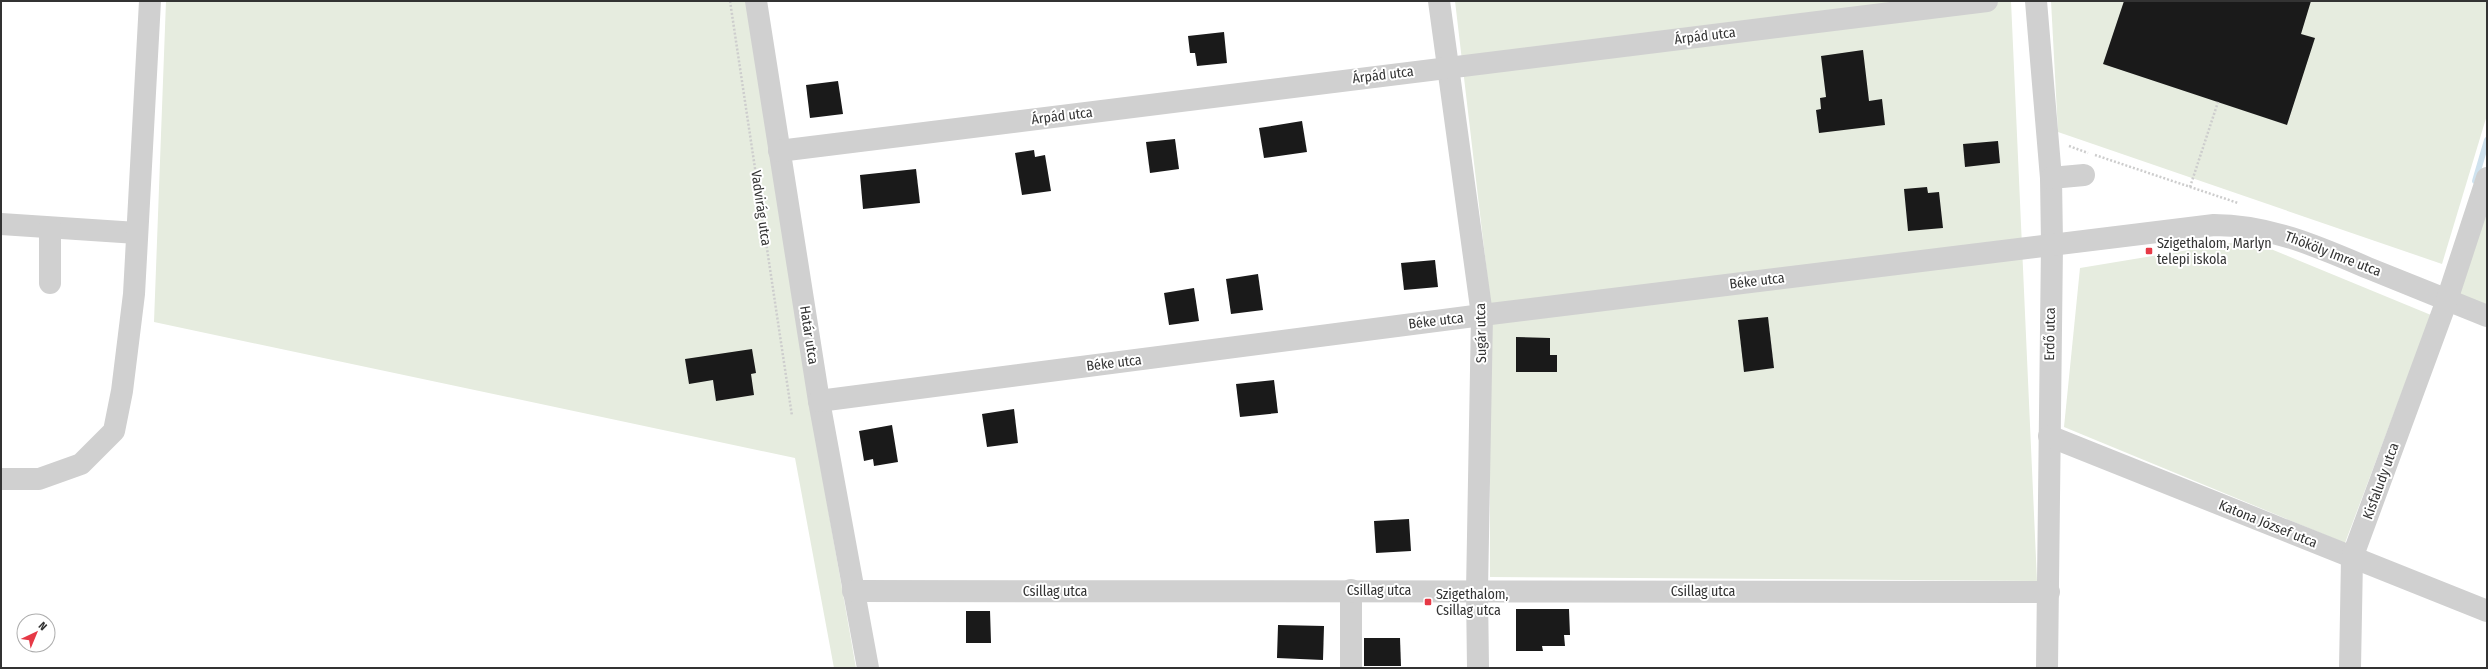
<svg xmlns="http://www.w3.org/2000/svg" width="2488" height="669" viewBox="0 0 2488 669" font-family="'Fira Sans Condensed',sans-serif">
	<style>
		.green { fill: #e6ecdf }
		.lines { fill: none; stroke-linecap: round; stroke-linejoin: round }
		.stream { stroke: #cfe2ee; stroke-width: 6 }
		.building { fill: #1a1a1a }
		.path { stroke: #cdcdcd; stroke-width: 2.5; stroke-dasharray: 2 2; stroke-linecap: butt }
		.minor { stroke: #d0d0d0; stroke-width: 22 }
		.poi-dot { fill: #e63946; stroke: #fff; stroke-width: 1.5 }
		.labels { text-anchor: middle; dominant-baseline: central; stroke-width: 4; stroke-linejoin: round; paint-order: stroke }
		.street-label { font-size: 14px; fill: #333; stroke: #fff }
		.poi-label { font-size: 14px; fill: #333; stroke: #fff; text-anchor: start }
	</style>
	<rect width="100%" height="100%" fill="#fff"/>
	<g class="green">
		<path d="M166,1H747L820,463L856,668H834L795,458L154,322Z"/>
		<path d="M1455,1H2011L2037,581L1490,577V299Z"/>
		<path d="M2051,1H2487V115L2442,264L2058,132Z"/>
		<path d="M2487,178V316L2447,300Z"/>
		<path d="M2249,240L2431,315L2345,543L2064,427L2080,268Z"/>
	</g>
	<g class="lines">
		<path class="stream" d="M2475,181L2487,140"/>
	</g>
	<g class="building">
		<path d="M2124,1H2311L2301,34L2315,38L2287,125L2103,64Z"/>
		<path d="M1224,32L1227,63L1197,66L1195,53H1190L1188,36Z"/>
		<path d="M1863,50L1869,101L1882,99L1885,125L1819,133L1816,110L1821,109L1820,98L1826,97L1821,56Z"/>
		<path d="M838,81L843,114L810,118L806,85Z"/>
		<path d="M1302,121L1307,152L1264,158L1259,128Z"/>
		<path d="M1175,139L1179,169L1150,173L1146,142Z"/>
		<path d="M1998,141L2000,163L1965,167L1963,144Z"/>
		<path d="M1034,150L1035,157L1045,155L1051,191L1022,195L1015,153Z"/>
		<path d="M916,169L920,203L863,209L860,175Z"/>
		<path d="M1927,187L1928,193L1939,192L1943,228L1908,231L1904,189Z"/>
		<path d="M1435,260L1438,287L1404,290L1401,263Z"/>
		<path d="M1258,274L1263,310L1231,314L1226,279Z"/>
		<path d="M1194,288L1199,321L1169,325L1164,293Z"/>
		<path d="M1768,317L1774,368L1744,372L1738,320Z"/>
		<path d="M1516,337L1550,338V355H1557V372H1516Z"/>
		<path d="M752,349L756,373L751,374L754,395L716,401L713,380L689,384L685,359Z"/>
		<path d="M1274,380L1278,413L1240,417L1236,384Z"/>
		<path d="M1014,409L1018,443L987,447L982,414Z"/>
		<path d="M892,425L898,462L874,466L873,459L864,461L859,431Z"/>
		<path d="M1409,519L1411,551L1376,553L1374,521Z"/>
		<path d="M1516,609H1569L1570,635H1564L1565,646H1542L1543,651H1516Z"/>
		<path d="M966,611H990L991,643H966Z"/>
		<path d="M1278,625L1324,626L1323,660L1277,658Z"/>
		<path d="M1364,638H1400L1401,666H1364Z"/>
	</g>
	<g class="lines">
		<g class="path">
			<path d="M730,1L792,416"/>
			<path d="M2069,146L2088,153"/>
			<path d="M2095,155L2238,203"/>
			<path d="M2190,187L2218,102"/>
		</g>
		<g class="minor">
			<path d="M756,1L819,401L868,668"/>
			<path d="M1439,1L1482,315L1477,591L1478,668"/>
			<path d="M2036,1L2051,178L2052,244L2047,668"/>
			<path d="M779,151L1987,1"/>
			<path d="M2051,178L2084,175"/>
			<path d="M1,224L137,233"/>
			<path d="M50,283V228"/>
			<path d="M819,401L1482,315L2214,225C2269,225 2319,247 2368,268C2408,284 2447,300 2487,316"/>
			<path d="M2049,436L2487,611"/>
			<path d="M1,479H39L81,464L114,431L122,391L134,294L150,1"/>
			<path d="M1351,590V668"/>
			<path d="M853,591L2049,592"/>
			<path d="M2350,668L2352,558L2447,300L2487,178"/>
		</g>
	</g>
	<g class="poi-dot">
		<rect x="2145" y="247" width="8" height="8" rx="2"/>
		<rect x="1424" y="598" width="8" height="8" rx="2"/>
	</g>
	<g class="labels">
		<g class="street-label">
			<text transform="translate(1705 36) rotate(-7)">Árpád utca</text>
			<text transform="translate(1383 75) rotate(-7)">Árpád utca</text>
			<text transform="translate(1062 116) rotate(-7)">Árpád utca</text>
			<text transform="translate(761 208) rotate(82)">Vadvirág utca</text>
			<text transform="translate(2333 254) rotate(21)">Thököly Imre utca</text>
			<text transform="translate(1757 281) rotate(-7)">Béke utca</text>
			<text transform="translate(1436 321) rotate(-7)">Béke utca</text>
			<text transform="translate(1481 333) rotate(-91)">Sugár utca</text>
			<text transform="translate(2050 334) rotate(-89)">Erdő utca</text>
			<text transform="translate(809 335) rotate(81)">Határ utca</text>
			<text transform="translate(1114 363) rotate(-7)">Béke utca</text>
			<text transform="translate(2381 481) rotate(-70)">Kisfaludy utca</text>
			<text transform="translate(2268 524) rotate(22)">Katona József utca</text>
			<text x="1379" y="590">Csillag utca</text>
			<text x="1055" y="591">Csillag utca</text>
			<text x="1703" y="591">Csillag utca</text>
		</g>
		<g class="poi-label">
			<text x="2157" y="243">Szigethalom, Marlyn<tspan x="2157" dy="16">telepi iskola</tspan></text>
			<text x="1436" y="594">Szigethalom,<tspan x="1436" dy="16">Csillag utca</tspan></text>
		</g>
	</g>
	<rect width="2488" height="669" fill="none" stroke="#333333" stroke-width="4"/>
	<g transform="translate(36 633) rotate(44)"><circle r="19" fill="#ffffff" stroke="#adadad"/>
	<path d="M0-3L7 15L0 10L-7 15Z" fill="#e63946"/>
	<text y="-6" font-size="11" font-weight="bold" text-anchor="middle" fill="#333333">N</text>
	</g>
</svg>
